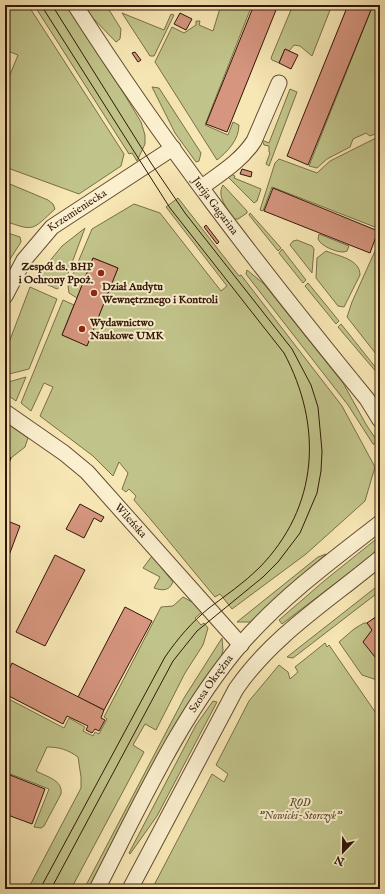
<svg xmlns="http://www.w3.org/2000/svg" width="385" height="894" viewBox="0 0 385 894" font-family="'IM FELL English',serif">
	<style>
		.green { fill: #c1c48a; stroke: #7a6e48 }
		.building { fill: #d5957e; stroke: #321706 }
		.lines { fill: none; stroke-linecap: round; stroke-linejoin: round }
		.minor-casing { stroke: #634b32; stroke-width: 17 }
		.minor { stroke: #faefce; stroke-width: 15 }
		.tram { stroke: #321706; stroke-width: 1 }
		.poi-dot { fill: #8f2418; stroke: #faefce; stroke-width: 1.5 }
		.labels { text-anchor: middle; dominant-baseline: central; stroke-width: 4; stroke-linejoin: round; paint-order: stroke }
		.street-label { font-size: 11px; fill: #321706; stroke: #faefce }
		.poi-label { font-size: 11px; font-weight: bold; fill: #321706; stroke: #faefce; text-anchor: start }
		.park-label { font-size: 11px; font-style: italic; fill: #5d4b2e; stroke: #faefce }
	</style>
	<rect width="100%" height="100%" fill="#f7e7b4"/>
	<filter id="stains"><feTurbulence type="fractalNoise" baseFrequency=".005" numOctaves="4"/><feColorMatrix values="0 0 0 0 .2 0 0 0 0 .09 0 0 0 0 .02 0 0 0 .5 -.17"/></filter>
	<radialGradient id="worn" r=".72"><stop offset=".6" stop-color="#630" stop-opacity="0"/><stop offset="1" stop-color="#630" stop-opacity=".3"/></radialGradient>
	<g class="green">
		<path d="M5,5H28L124,154L121,166L79,194L5,167V87L18,55L5,50Z"/>
		<path d="M34,5H66L126,97L141,122L145,135V144L137,161L132,153L129,154Z"/>
		<path d="M84,5H106L121,29L120,39L116,42L91,16Z"/>
		<path d="M221,5H252L205,125L228,135L233,122L239,125C239,140 227,152 217,160L155,62L172,27L184,33L196,25V21H200L199,25L213,31Z"/>
		<path d="M293,5H332L312,56L300,46L294,45L289,51L285,49L279,63L272,60L271,58Z"/>
		<path d="M373,5H380V132L370,136L366,133L353,139L350,147L327,159L317,168L309,166Z"/>
		<path d="M122,13L164,30L171,14L174,15L154,56H150Z"/>
		<path d="M152,87L159,88L201,153L199,161L196,162L175,133Z"/>
		<path d="M290,89L297,92L269,166L266,164L270,153L269,152V146L264,145L262,140L269,143Z"/>
		<path d="M380,136V229L272,187L263,211L260,210L275,163L279,159L317,173L330,161Z"/>
		<path d="M231,174L235,176L234,178L261,189L257,201L254,203L228,177Z"/>
		<path d="M5,182L48,200L53,204L55,209C32,230 35,232 5,221Z"/>
		<path d="M223,185L247,211V213L238,219H234C228,209 216,197 223,185Z"/>
		<path d="M178,198L239,276L241,275L342,406L375,467L365,501L306,554L232,609L220,594L215,597C188,565 162,532 134,500L136,496L129,489L126,492L122,489L128,473L119,462L113,476L93,456L40,416L53,387L44,383L31,411L21,403L63,300L74,305L62,335L86,345L118,268L93,258L77,298L69,293L68,286L92,229L134,204L160,213L221,291L227,286L166,207Z"/>
		<path d="M250,213L281,248L278,251L249,215Z"/>
		<path d="M85,228L64,284L57,289L35,279L62,246Z"/>
		<path d="M5,232L20,237L21,242L5,267Z"/>
		<path d="M319,234L349,246L347,251C341,255 320,246 318,239Z"/>
		<path d="M297,240L312,246L314,249L312,273L290,245L293,241Z"/>
		<path d="M380,240V359L347,317L352,302Z"/>
		<path d="M282,249L306,280L303,283L279,253Z"/>
		<path d="M326,251C338,256 360,259 360,275L344,307L338,306L316,278L317,258Z"/>
		<path d="M247,270L264,284L343,383L367,426L380,445L373,444L348,405L246,274Z"/>
		<path d="M308,283L339,321L336,324L305,286Z"/>
		<path d="M30,287L57,299L29,369L5,375V353Z"/>
		<path d="M341,324L380,373L378,374L338,327Z"/>
		<path d="M26,377L16,401L5,393V383Z"/>
		<path d="M5,422L28,438L25,447L11,458L5,456Z"/>
		<path d="M375,540L380,549L282,624L279,620L324,581Z"/>
		<path d="M326,554L277,597L257,617L251,622H237L318,557Z"/>
		<path d="M152,556L173,582C169,591 163,591 154,588L160,577L143,568Z"/>
		<path d="M380,584V591L293,658L287,657Z"/>
		<path d="M183,597L192,602L202,612L195,618L201,625L204,623L208,628L203,645L185,673L156,730L145,724L133,745L144,752L71,889H28L81,788V777L78,757C68,750 60,747 47,747L36,771C47,777 63,780 61,794L44,826L41,828L34,827L49,789L5,772V697L64,728L69,718L85,727L83,731L93,736L95,732L99,734L107,719L104,717L161,607L173,606Z"/>
		<path d="M380,614V681L362,675L339,642L354,629L364,623H368Z"/>
		<path d="M222,638L223,650L221,658L182,713L88,889H84L184,698Z"/>
		<path d="M325,643L327,647L329,645L380,719V889H152L212,774L224,782L228,774L216,765L249,701L279,665L288,672L290,679L298,672L295,667Z"/>
		<path d="M213,701L217,702L157,816L130,854L129,853L196,725Z"/>
	</g>
	<g class="building">
		<path d="M254,5H278L227,132L206,124Z"/>
		<path d="M348,5H373L308,165L287,156Z"/>
		<path d="M180,13L192,19L186,30L174,24Z"/>
		<path d="M285,49L298,55L291,69L279,63Z"/>
		<path d="M135,52L141,60L138,62L132,53Z"/>
		<path d="M242,169L252,172L251,177L240,174Z"/>
		<path d="M273,188L378,231L370,253L264,211Z"/>
		<path d="M206,225L219,242L217,244L204,227Z"/>
		<path d="M93,258L118,268L87,346L62,335Z"/>
		<path d="M5,456L11,458L5,473Z"/>
		<path d="M80,504L104,517L101,522L94,518L84,538L66,529Z"/>
		<path d="M5,520L20,526L5,566Z"/>
		<path d="M55,555L85,570L45,646L16,632Z"/>
		<path d="M125,607L152,621L104,710L78,697Z"/>
		<path d="M380,614V661L375,657L363,642L372,630L367,623Z"/>
		<path d="M12,663L104,710L101,718L105,720L99,731L95,729L92,733L86,730L88,726L67,716L63,724L5,694V678Z"/>
		<path d="M5,773L45,789L32,824L5,814Z"/>
	</g>
	<g class="lines">
		<g class="minor-casing">
			<g id="minor">
				<path id="s1" d="M75,5C163,143 263,272 367,399L380,420"/>
				<path d="M202,187C221,173 241,161 254,141L279,83"/>
				<path id="s2" d="M5,296L24,260L52,227L173,148"/>
				<path id="s3" d="M5,412L64,453L87,472L241,645"/>
				<path id="s4" d="M97,889C140,806 180,716 241,644C281,598 332,560 380,523"/>
				<path d="M130,889L236,689C273,635 330,600 380,558"/>
			</g>
		</g>
		<use href="#minor" class="minor"/>
		<g class="tram">
			<path d="M40,889L165,657C178,638 192,622 209,608C226,595 244,583 259,568C319,507 323,426 284,353L170,208L41,5"/>
			<path d="M51,889L173,661L197,631L263,577L278,562L300,533L317,493L321,471L322,451L318,407L311,385L292,349L185,213L151,163L52,5"/>
		</g>
	</g>
	<g class="poi-dot">
		<circle cx="101" cy="273" r="4"/>
		<circle cx="94" cy="293" r="4"/>
		<circle cx="82" cy="329" r="4"/>
	</g>
	<g class="labels">
		<g class="street-label">
			<text stroke="none"><textPath href="#s1" startOffset="245">Jurija Gagarina</textPath></text>
			<text stroke="none"><textPath href="#s2" startOffset="114">Krzemieniecka</textPath></text>
			<text stroke="none"><textPath href="#s3" startOffset="167">Wileńska</textPath></text>
			<text stroke="none"><textPath href="#s4" startOffset="235">Szosa Okrężna</textPath></text>
		</g>
		<g class="poi-label">
			<text x="93" y="267" text-anchor="end">Zespół ds. BHP<tspan x="93" dy="13">i Ochrony Ppoż.</tspan></text>
			<text x="102" y="287">Dział Audytu<tspan x="102" dy="13">Wewnętrznego i Kontroli</tspan></text>
			<text x="90" y="323">Wydawnictwo<tspan x="90" dy="13">Naukowe UMK</tspan></text>
		</g>
		<g class="park-label">
			<text x="300" y="803">ROD<tspan x="300" dy="13">"Nowicki-Storczyk"</tspan></text>
		</g>
	</g>
	<rect width="385" height="894" fill="none" stroke="#f7e7b4" stroke-width="20"/>
	<rect x="6" y="6" width="373" height="882" fill="none" stroke="#321706" stroke-width="2"/>
	<rect x="10" y="10" width="365" height="874" fill="none" stroke="#321706"/>
	<g transform="translate(343 852) rotate(202)" stroke="#faefce" stroke-width="3" paint-order="stroke">
	<path d="M0-3L7 15L0 10L-7 15Z" fill="#321706"/>
	<text y="-6" font-size="11" font-weight="bold" text-anchor="middle" fill="#321706">N</text>
	</g>
	<rect width="100%" height="100%" filter="url(#stains)"/>
	<rect width="100%" height="100%" fill="url(#worn)"/>
</svg>
